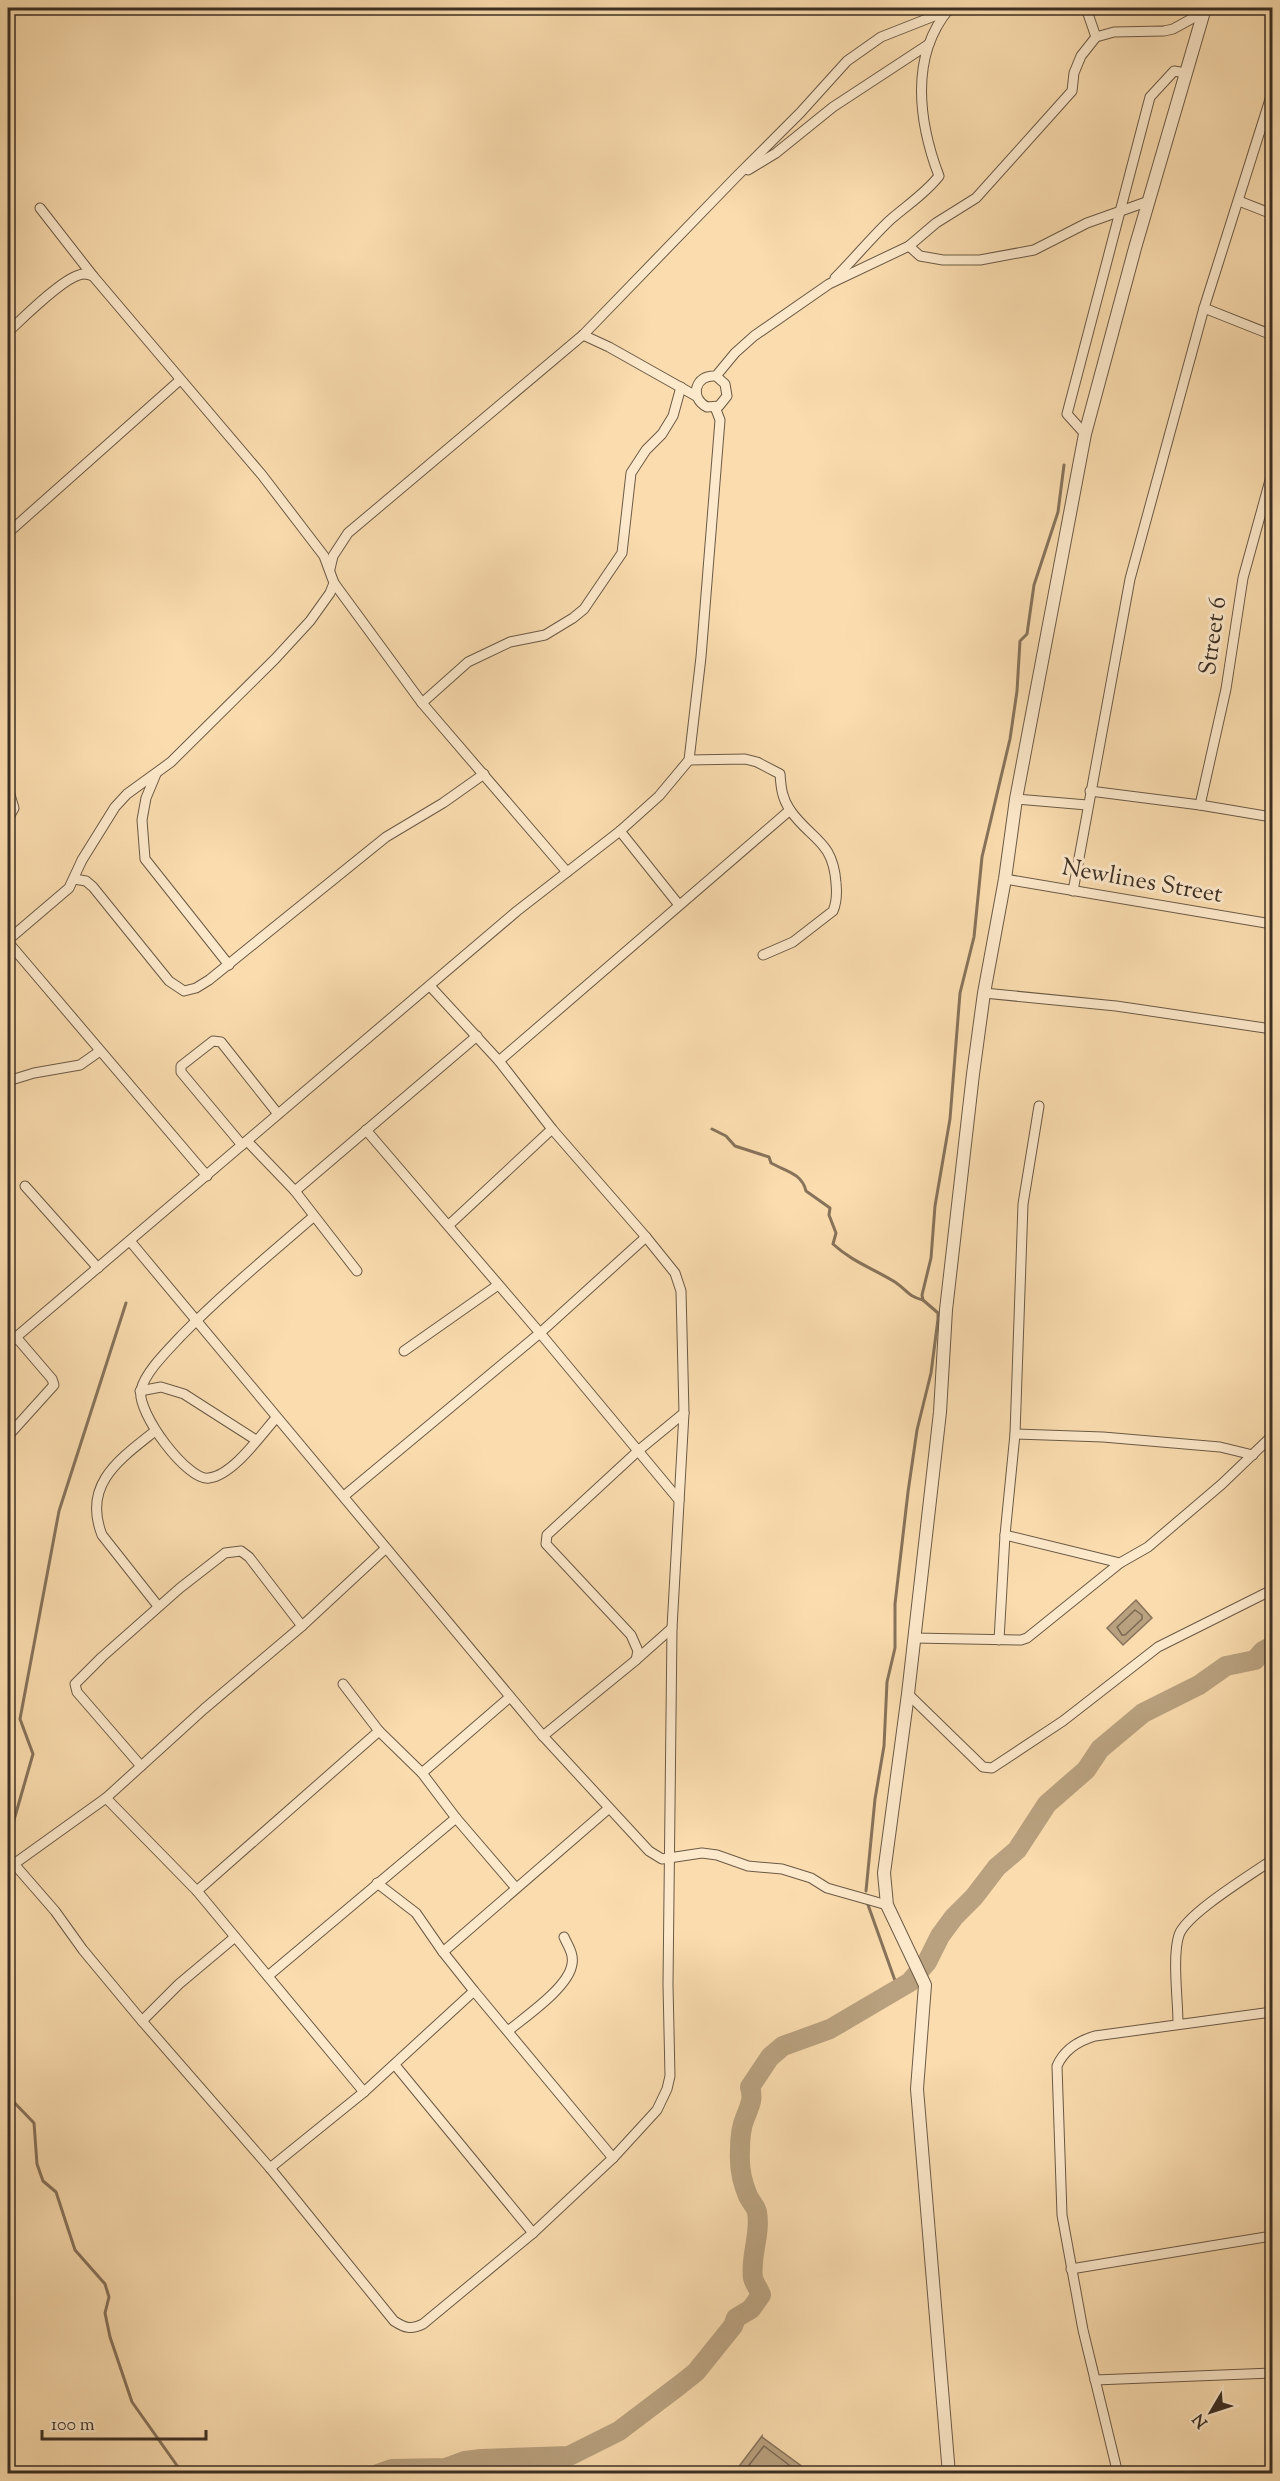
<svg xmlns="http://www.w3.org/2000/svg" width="1280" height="2481" viewBox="0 0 1280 2481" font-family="'Sorts Mill Goudy',serif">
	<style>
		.water { fill: #b9a17f; stroke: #87735b; stroke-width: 1.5 }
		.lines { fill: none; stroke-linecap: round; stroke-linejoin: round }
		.shore { stroke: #7a6852; stroke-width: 1.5 }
		.stream { stroke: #87735b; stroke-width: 3 }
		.river { stroke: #b9a17f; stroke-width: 20 }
		.minor-casing { stroke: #6b5a46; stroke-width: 11 }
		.tertiary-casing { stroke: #6b5a46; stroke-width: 14 }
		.minor { stroke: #fce8ca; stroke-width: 9 }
		.tertiary { stroke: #fce8ca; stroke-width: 12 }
		.labels { text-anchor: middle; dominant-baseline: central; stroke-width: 6; stroke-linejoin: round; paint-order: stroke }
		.street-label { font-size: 24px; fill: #3b2f24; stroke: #fce8ca }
	</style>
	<rect width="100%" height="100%" fill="#fadcae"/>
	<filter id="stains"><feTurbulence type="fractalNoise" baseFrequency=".00333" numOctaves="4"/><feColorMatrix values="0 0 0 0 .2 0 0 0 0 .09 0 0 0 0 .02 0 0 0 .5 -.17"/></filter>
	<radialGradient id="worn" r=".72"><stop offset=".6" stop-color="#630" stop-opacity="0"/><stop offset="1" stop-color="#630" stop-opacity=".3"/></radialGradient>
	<g class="water">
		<path d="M1136,1600L1152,1618L1123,1645L1107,1628Z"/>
		<path d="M762,2436V2437L811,2473H734Z"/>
	</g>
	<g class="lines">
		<g class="shore">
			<path d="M1135,1610L1142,1615V1619L1125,1635H1122L1117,1627Z"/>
			<path d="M742,2474L764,2446L801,2474"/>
		</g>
		<g class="stream">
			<path d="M712,1129L726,1136L735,1146L769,1157L771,1163C785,1171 802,1173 806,1191L830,1208L829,1215L836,1233L833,1244C851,1261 874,1269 895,1282C907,1290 907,1296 923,1300"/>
			<path d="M8,1826L14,1820L33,1754L20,1719L59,1511L126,1303"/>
			<path d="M866,1891L875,1799L884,1746L887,1682L895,1648V1604L908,1492L917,1430L931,1373L938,1319V1313L923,1300L922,1295L931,1258L935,1206L950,1119L960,993L974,937L982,857L1010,739L1017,691L1020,641L1027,634L1034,585L1058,512L1064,465"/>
			<path d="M867,1902L898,1989"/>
			<path d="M8,1988L12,1995L8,2014"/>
			<path d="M8,2096L34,2123L37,2164L43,2181L56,2192L75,2250L105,2284L109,2297L105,2313L110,2337L132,2402L183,2474"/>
		</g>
		<path class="river" d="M378,2474L392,2469L446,2468L465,2461L481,2459L569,2456L619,2431L681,2384L696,2372L733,2326L736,2318L751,2309L761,2295C759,2289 754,2283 753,2278C750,2256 761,2234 757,2212C756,2207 751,2202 748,2196C742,2182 739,2166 740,2151C740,2141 741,2127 745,2118C749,2107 754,2100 750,2087L770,2057L783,2046L830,2029L910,1982L927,1962L940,1936L954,1917L974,1897L997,1867L1017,1850L1047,1804L1086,1770L1100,1749L1143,1713L1199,1685L1226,1666L1255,1660L1263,1651L1272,1646"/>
		<g class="minor-casing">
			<g id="minor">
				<path d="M1086,8L1096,37"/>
				<path d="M748,170L776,153L833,107L929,44"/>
				<path d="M1239,201L1272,214"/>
				<path d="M40,208L93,276"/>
				<path d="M909,246L920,256L943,260H980L1034,250L1087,223L1149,201"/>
				<path d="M835,278C854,259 871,238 890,220C907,205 925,194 939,176C919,123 909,57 949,9"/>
				<path d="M1204,308L1272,335"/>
				<path d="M8,332C23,318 61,280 79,275C84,273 88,274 93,276L262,475L324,556L334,583L330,593L310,621L275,659L171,762L127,794L115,807L82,860L69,888L8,940"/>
				<path d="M583,335L609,347L696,396"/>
				<path d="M716,376L725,384L727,396L719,406L707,407C689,398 695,374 716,376L735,353L754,336L829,284L909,246L936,223L976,198L1072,91L1074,73L1081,56L1096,37L1114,32L1164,31L1173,29L1204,12"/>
				<path d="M1085,434L1067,414L1150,97L1174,71L1186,73"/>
				<path d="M8,533L180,380"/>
				<path d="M330,569L333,556L348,533L583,335L736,177L800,113L847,61L881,37L947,11"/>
				<path d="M334,583L422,703L567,872"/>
				<path d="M422,703L468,662L510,642L545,635L573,618L584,609L622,553L631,473L646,450L662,434L673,416L681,387"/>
				<path d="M689,760L745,759L757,762L780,774C781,788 782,798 790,810C811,840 833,840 836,883C837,893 837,902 833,911L793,942L763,955"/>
				<path d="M156,774L146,798L142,820L145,859L229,965"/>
				<path d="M8,788L14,808L8,819"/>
				<path d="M1090,791L1200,805L1272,817"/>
				<path d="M1016,799L1087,805"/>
				<path d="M1200,805L1226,689L1243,578L1272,473"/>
				<path d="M620,831L679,905"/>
				<path d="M74,879L86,881L93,887L169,981L184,991L196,988L209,980L386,837L443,803L484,774"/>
				<path d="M1005,879L1272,924"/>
				<path d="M1073,891L1130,579L1204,308L1272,93"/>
				<path d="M8,942L207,1176"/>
				<path d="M984,993L1116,1006L1272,1029"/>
				<path d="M499,1061L790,810"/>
				<path d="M8,1081L34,1073L80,1065L100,1051"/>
				<path d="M366,1130L540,1333L679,1500"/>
				<path d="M247,1141L295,1191L357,1271"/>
				<path d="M242,1145L181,1072V1066L213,1041L221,1042L278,1114"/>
				<path d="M25,1186L98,1268"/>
				<path d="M295,1191L477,1036"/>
				<path d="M449,1225L552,1129"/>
				<path d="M130,1241L543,1736L649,1851L662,1859L702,1853L717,1855L748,1866L782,1869L811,1878L827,1888L887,1905"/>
				<path d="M8,1344L517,911L620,831L659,796L689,760L701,657L720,420L715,407"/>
				<path d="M404,1351L498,1285"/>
				<path d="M140,1391L161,1387L184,1394L256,1440"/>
				<path d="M276,1418C260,1436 233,1475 209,1478C188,1482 136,1412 141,1390C145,1372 169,1349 181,1336C223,1293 268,1256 313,1217"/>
				<path d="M155,1431C120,1459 82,1484 102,1535L158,1606"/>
				<path d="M1015,1434L1103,1437L1220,1447L1253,1455"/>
				<path d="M8,1436L54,1385L52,1379L16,1337"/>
				<path d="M344,1496L540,1333L646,1237"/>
				<path d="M1005,1535L1120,1563"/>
				<path d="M914,1638L1021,1640L1027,1638L1120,1563L1148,1547L1222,1484L1272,1436"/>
				<path d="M999,1640L1005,1535L1015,1434L1023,1204L1039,1106"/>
				<path d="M636,1660L672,1628"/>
				<path d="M343,1684L379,1731L422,1773L456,1818L516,1888"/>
				<path d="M908,1694L983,1767L992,1768L1063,1721L1158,1647L1272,1590"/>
				<path d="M543,1736L636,1660L638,1651L631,1635L546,1544L547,1535L639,1450L684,1413"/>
				<path d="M141,1766L77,1692L75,1684L102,1657L180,1588L225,1553L241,1551L249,1557L302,1626"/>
				<path d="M422,1773L510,1697"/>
				<path d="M106,1798L197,1891L364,2092"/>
				<path d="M8,1857L55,1911L83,1950L142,2021L270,2168L394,2321C405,2328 411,2330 423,2324L533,2233L613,2158L657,2110L667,2089L670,2076L668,1985L672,1628L684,1413L681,1291L675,1273L646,1237L552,1129L499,1061L430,986"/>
				<path d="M14,1864L106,1798L204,1709L302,1626L385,1549"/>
				<path d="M377,1883L416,1913L443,1952L474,1991L613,2158"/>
				<path d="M197,1891L379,1731"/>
				<path d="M443,1952L608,1809"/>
				<path d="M268,1976L456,1818"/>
				<path d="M142,2021L179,1984L235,1937"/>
				<path d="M1178,2023C1178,2000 1172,1956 1179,1935C1186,1914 1252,1874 1272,1860"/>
				<path d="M508,2031C526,2016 569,1987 572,1964C574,1954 568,1946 564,1937"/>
				<path d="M395,2065L533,2233"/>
				<path d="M270,2168L364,2092L474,1991"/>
				<path d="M1071,2269L1272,2236"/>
				<path d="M1095,2380L1272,2373"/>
				<path d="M1118,2474L1083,2330L1062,2215L1057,2066C1064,2050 1078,2041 1095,2036L1272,2012"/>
			</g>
		</g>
		<g class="tertiary-casing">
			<path id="tertiary" d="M949,2474L917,2089L925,1985L887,1905L884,1873L908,1694L940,1412L946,1310L973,1074L984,993L1005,879L1016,799L1085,434L1135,248L1205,8"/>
		</g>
		<use href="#minor" class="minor"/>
		<use href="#tertiary" class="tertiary"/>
	</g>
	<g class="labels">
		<g class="street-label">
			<text transform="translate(1214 636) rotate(-82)">Street 6</text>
			<text transform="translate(1142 882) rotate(10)">Newlines Street</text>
		</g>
	</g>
	<rect width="1280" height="2481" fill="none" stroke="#fadcae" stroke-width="30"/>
	<rect x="9" y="9" width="1262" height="2463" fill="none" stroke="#3b2f24" stroke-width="3"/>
	<rect x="15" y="15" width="1250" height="2451" fill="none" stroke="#3b2f24" stroke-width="1.5"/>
	<g transform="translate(1211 2412) rotate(231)" stroke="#fce8ca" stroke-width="4.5" paint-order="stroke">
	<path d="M0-4.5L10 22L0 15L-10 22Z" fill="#3b2f24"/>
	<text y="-9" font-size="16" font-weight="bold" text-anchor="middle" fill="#3b2f24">N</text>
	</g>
	<path d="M42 2430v9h164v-9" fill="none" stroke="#3b2f24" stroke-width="3"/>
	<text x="51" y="2430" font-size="18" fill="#3b2f24" stroke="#fce8ca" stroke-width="4.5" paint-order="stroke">100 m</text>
	<rect width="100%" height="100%" filter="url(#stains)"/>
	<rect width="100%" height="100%" fill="url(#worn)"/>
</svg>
